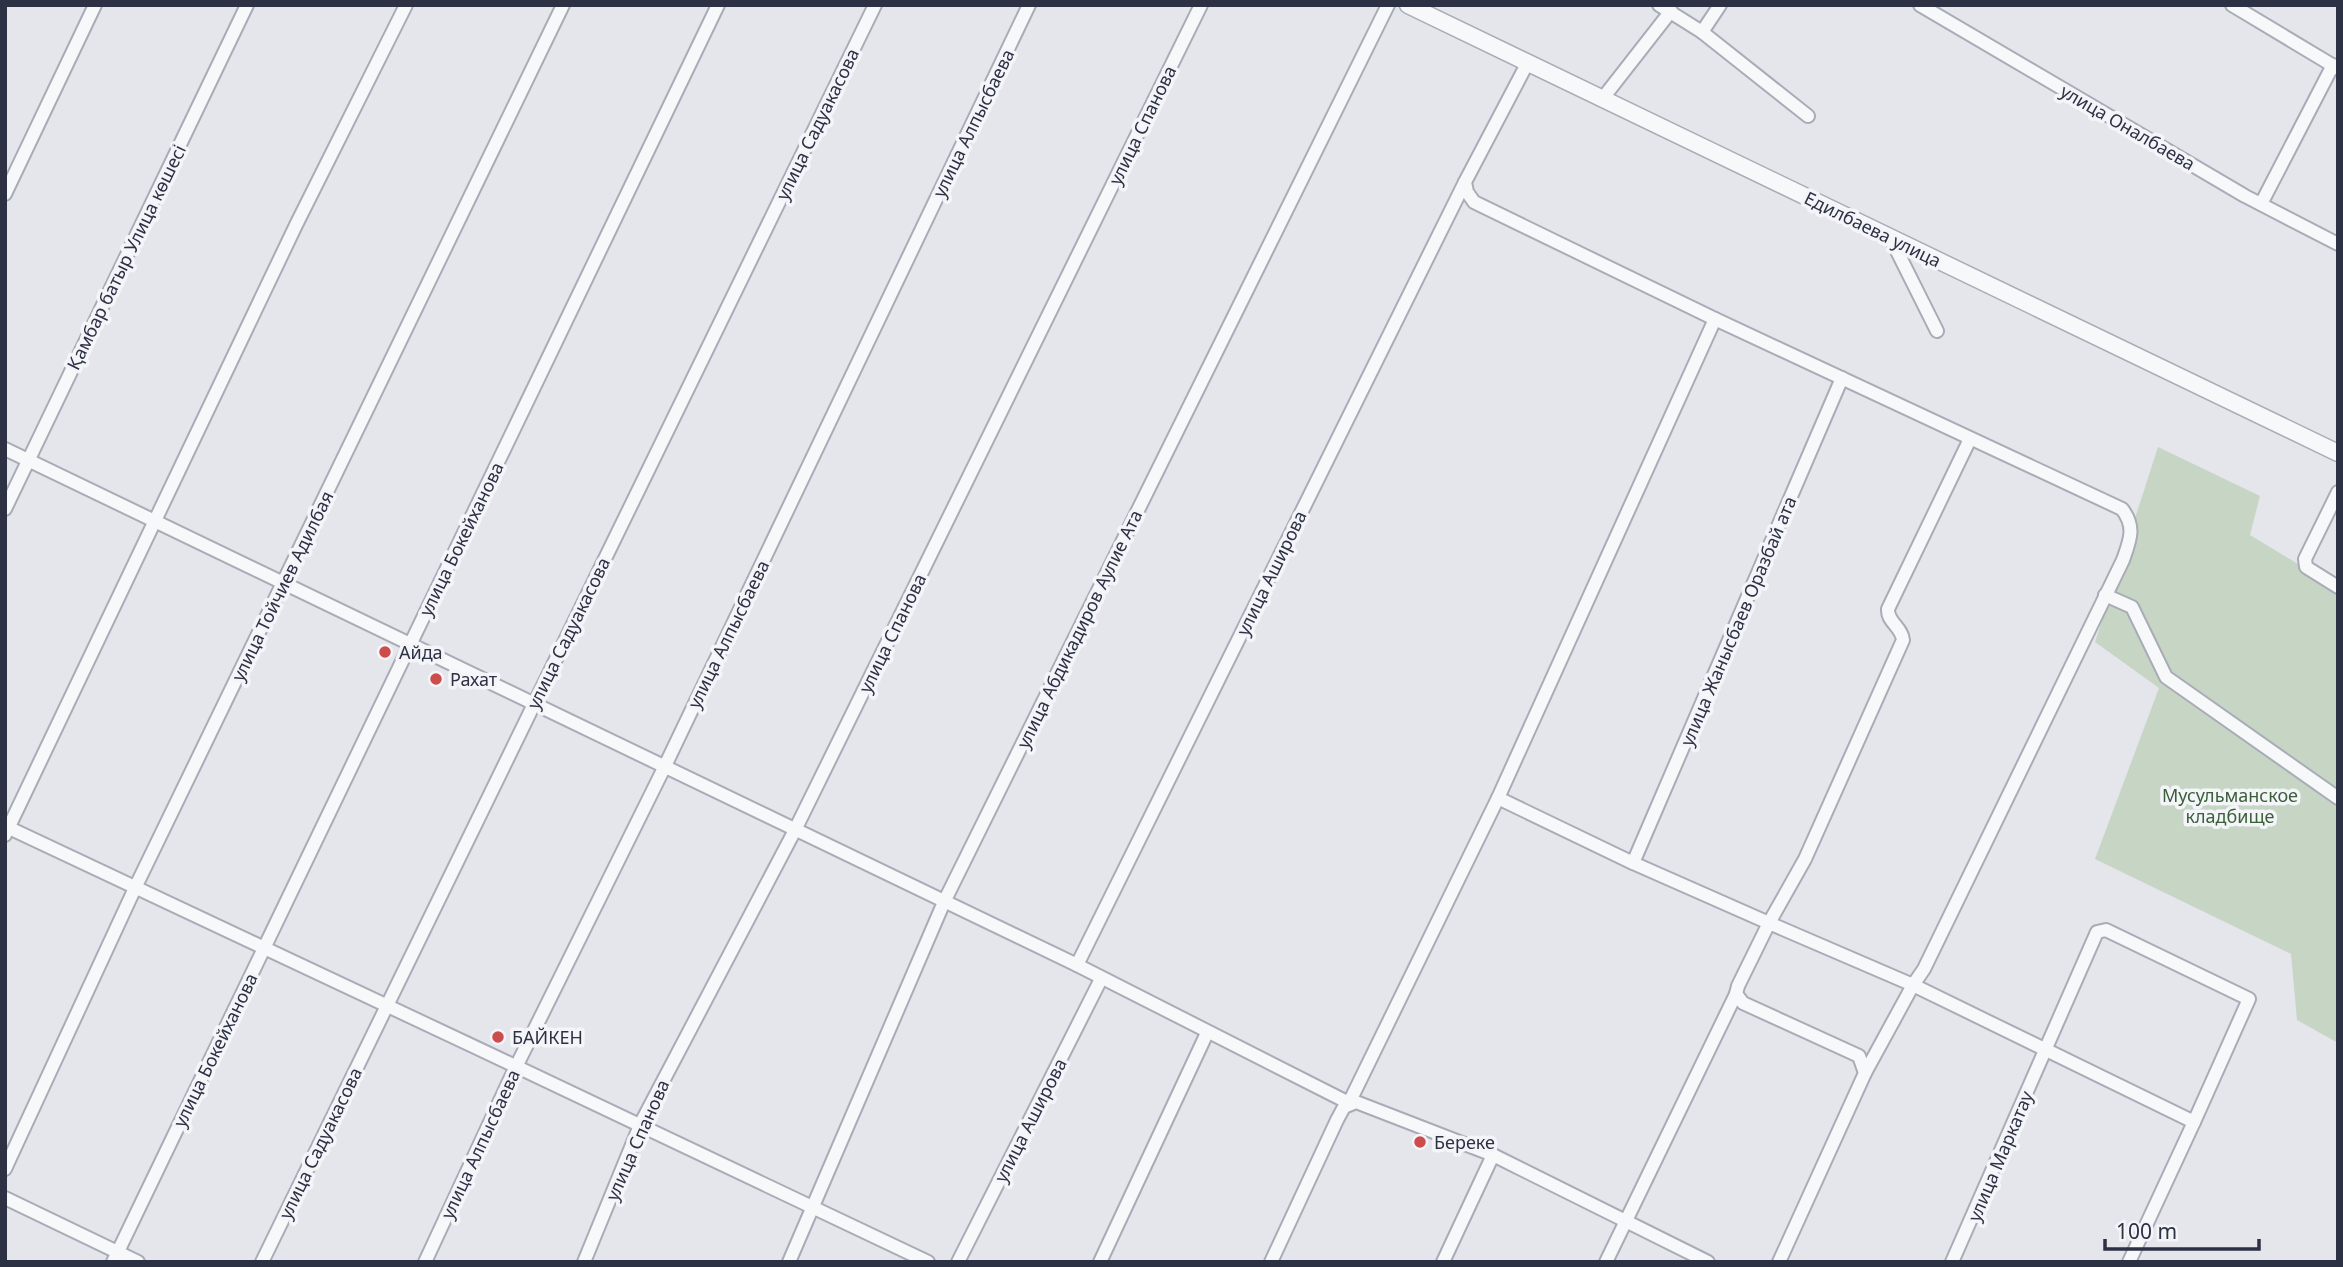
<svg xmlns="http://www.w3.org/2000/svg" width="2343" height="1267" viewBox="0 0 2343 1267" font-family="'Noto Sans',sans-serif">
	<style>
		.green { fill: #c7d5c5 }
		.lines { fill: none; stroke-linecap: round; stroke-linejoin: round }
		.minor-casing { stroke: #a9acb6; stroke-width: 16 }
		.tertiary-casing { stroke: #a9acb6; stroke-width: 19 }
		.minor { stroke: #f7f8fa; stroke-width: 12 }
		.tertiary { stroke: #f7f8fa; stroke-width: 16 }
		.poi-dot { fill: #cd4d4d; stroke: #f4f5f9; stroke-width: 2.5 }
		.labels { text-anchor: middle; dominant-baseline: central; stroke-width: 7; stroke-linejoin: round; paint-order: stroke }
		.street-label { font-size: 18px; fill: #2c3144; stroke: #f4f5f9 }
		.poi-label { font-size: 18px; fill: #2c3144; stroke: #f4f5f9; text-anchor: start }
		.park-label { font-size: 18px; fill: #3b6039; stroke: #f4f5f9 }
	</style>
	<rect width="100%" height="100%" fill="#e4e6ec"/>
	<path class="green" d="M2158,447L2260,496L2250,535L2338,588V1043L2297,1020L2291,954L2095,859L2159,688L2095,642Z"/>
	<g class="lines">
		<g class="minor-casing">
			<g id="minor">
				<path d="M1659,5L1702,32L1808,116"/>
				<path d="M1920,5L2245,196L2338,244"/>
				<path d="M2232,5L2337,68"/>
				<path d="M1702,32L1720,5"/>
				<path d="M1528,62L1465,182L1467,192L1474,202L1715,319L2122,509C2136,527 2130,540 2123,560L1924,969L1913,985L1769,923L1738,986L1736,994L1743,1003L1859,1056L1865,1073L1779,1262"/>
				<path d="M1603,98L1671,11"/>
				<path d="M5,194L95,5"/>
				<path d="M2261,204L2333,65"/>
				<path d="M1890,237L1937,331"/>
				<path d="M5,449L1077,965L1349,1103L1498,798L1715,319"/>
				<path d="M2338,492L2305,559L2306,567L2338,587"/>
				<path d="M5,509L247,5"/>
				<path d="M2105,595L2132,607L2166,677L2338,798"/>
				<path d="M1498,798L1633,863L1769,923L1805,859L1903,640C1902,627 1887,622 1888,609L1970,439"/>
				<path d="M5,826C313,972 621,1114 928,1262"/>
				<path d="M5,835L296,225L406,5"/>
				<path d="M1633,863L1842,378"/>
				<path d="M1077,965L1465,182"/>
				<path d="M1865,1073L1913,985L2194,1122L2129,1262"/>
				<path d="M5,1169L135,888L563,5"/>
				<path d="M5,1198L138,1262"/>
				<path d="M113,1262L718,5"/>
				<path d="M262,1262L875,5"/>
				<path d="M425,1262L511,1077L664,768L1029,5"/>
				<path d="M584,1262L641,1123L795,830L1201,5"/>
				<path d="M789,1262L944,902L1388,5"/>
				<path d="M958,1262L1101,979"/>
				<path d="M1100,1262L1207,1033"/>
				<path d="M1271,1262L1337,1120L1344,1107L1356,1102L1493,1155L1708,1262"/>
				<path d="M1443,1262L1493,1155"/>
				<path d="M1606,1262L1736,994"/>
				<path d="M1952,1262L2097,932L2106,930L2249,999L2194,1122"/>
			</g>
		</g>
		<g class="tertiary-casing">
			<path id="tertiary" d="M1408,5L2338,453"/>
		</g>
		<use href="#minor" class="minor"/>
		<use href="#tertiary" class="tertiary"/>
	</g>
	<g class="poi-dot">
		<circle cx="385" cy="652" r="7"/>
		<circle cx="436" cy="679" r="7"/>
		<circle cx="498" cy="1037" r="7"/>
		<circle cx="1420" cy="1142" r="7"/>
	</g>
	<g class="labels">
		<g class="street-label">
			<text transform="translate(973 123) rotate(-64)">улица Алпысбаева</text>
			<text transform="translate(817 124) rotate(-64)">улица Садуакасова</text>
			<text transform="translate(1142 125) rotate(-64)">улица Спанова</text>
			<text transform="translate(2128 127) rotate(30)">улица Оналбаева</text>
			<text transform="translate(1873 229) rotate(26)">Едилбаева улица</text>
			<text transform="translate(126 257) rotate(-64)">Қамбар батыр Улица көшесі</text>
			<text transform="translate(461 539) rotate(-64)">улица Бокейханова</text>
			<text transform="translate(1271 573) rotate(-64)">улица Аширова</text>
			<text transform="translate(282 586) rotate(-64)">улица Тойчиев Адилбая</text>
			<text transform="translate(1738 621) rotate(-67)">улица Жанысбаев Оразбай ата</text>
			<text transform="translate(1079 629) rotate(-64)">улица Абдикадиров Аулие Ата</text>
			<text transform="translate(568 633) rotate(-64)">улица Садуакасова</text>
			<text transform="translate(892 633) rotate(-64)">улица Спанова</text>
			<text transform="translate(728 634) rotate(-64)">улица Алпысбаева</text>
			<text transform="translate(215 1050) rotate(-64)">улица Бокейханова</text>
			<text transform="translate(1030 1120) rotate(-63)">улица Аширова</text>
			<text transform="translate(637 1140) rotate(-66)">улица Спанова</text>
			<text transform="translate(320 1143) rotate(-64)">улица Садуакасова</text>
			<text transform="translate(480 1144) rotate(-65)">улица Алпысбаева</text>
			<text transform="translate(2000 1156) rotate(-67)">улица Маркатау</text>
		</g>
		<g class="poi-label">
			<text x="399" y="652">Айда</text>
			<text x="450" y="679">Рахат</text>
			<text x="512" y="1037">БАЙКЕН</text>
			<text x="1434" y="1142">Береке</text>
		</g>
		<g class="park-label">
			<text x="2230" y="795">Мусульманское<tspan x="2230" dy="21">кладбище</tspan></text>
		</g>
	</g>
	<rect width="2343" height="1267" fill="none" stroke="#2c3144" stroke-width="14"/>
	<path d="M2105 1239v10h154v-10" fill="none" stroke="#2c3144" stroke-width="3.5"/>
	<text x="2116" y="1239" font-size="21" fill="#2c3144" stroke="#f4f5f9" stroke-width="5" paint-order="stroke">100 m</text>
</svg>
